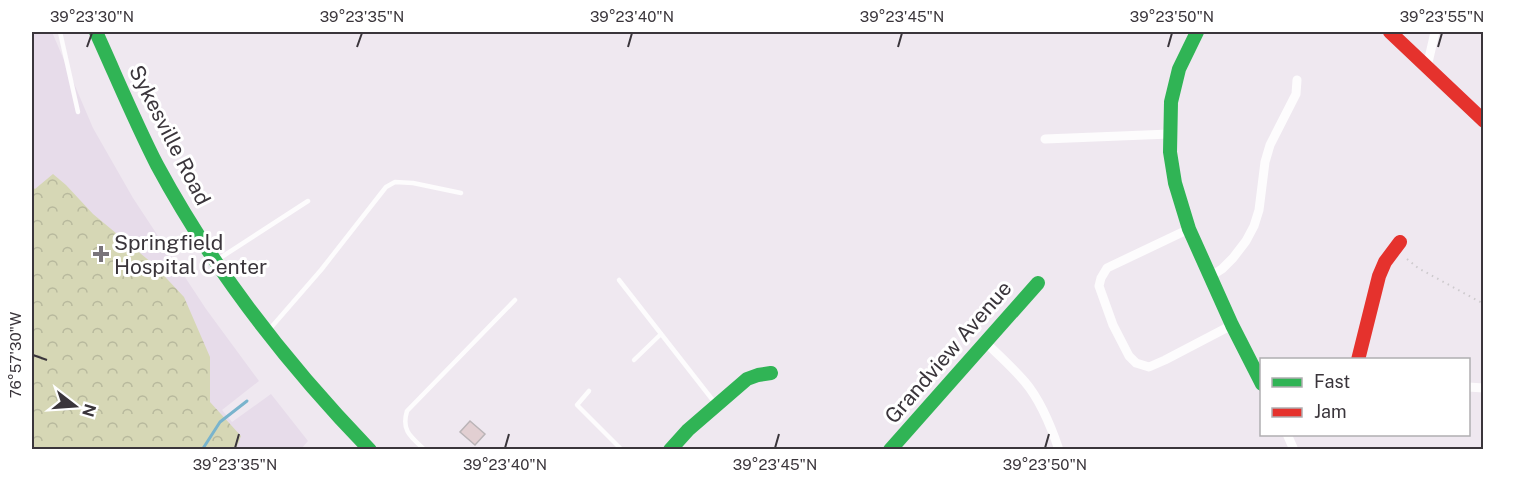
<svg xmlns="http://www.w3.org/2000/svg" width="1515" height="481" viewBox="0 0 1515 481" font-family="'Public Sans',sans-serif">
	<style>
		.built { fill: #e7dcea }
		.forest { fill: url(#forest-crowns) }
		.lines { fill: none; stroke-linecap: round; stroke-linejoin: round }
		.stream { stroke: #79b4cd; stroke-width: 3 }
		.building { fill: #e2cfd2; stroke: #bab4b7; stroke-width: 1.5 }
		.path { stroke: #cdcacd; stroke-width: 2; stroke-dasharray: 1.5 4.5; stroke-linecap: butt }
		.lane { stroke: #fdfcfd; stroke-width: 4.5 }
		.street { stroke: #fdfcfd; stroke-width: 9 }
		.fast { stroke: #30b455; stroke-width: 14 }
		.jam { stroke: #e5322d; stroke-width: 14 }
		.ticks { fill: none; stroke: #3a353b; stroke-width: 2 }
		.poi-dot { fill: #79747a; stroke: #fff; stroke-width: 2 }
		.labels { text-anchor: middle; dominant-baseline: central; stroke-width: 6; stroke-linejoin: round; paint-order: stroke }
		.street-label { font-size: 21px; fill: #3a353b; stroke: #fff }
		.poi-label { font-size: 21px; fill: #3a353b; stroke: #fff; text-anchor: start }
		.neatline { fill: none; stroke: #3a353b; stroke-width: 2 }
		.ticks-label { font-size: 15px; text-anchor: middle; fill: #3a353b }
	</style>
	<defs>
		<pattern id="forest-crowns" width="20" height="18" patternUnits="userSpaceOnUse" patternTransform="scale(1.5)"><rect width="20" height="18" fill="#d6d7b5"/><path d="M2 6a3 3 0 1 1 6 0M12 15a3 3 0 1 1 6 0" fill="none" stroke="#b8b99d"/></pattern>
	</defs>
	<rect width="100%" height="100%" fill="#efe8f0"/>
	<path class="built" d="M32,32H52L93,128L133,198L206,309L259,381L222,410L232,422L271,394L308,441L301,449H32Z"/>
	<path class="forest" d="M53,174L66,185L93,214L152,263L184,297L210,357V402L241,436L236,449H32V187L35,189Z"/>
	<g class="lines">
		<path class="stream" d="M202,450L220,422L247,401"/>
	</g>
	<path class="building" d="M470,421L485,434L475,445L460,432Z"/>
	<g class="lines">
		<path class="path" d="M1407,259L1418,268L1484,304"/>
		<g class="lane">
			<path d="M60,32L78,112"/>
			<path d="M217,260L308,201"/>
			<path d="M619,280L715,403"/>
			<path d="M268,331L321,270L386,187L395,182L413,183L461,193"/>
			<path d="M634,360L661,334"/>
			<path d="M589,391L577,405L622,450"/>
			<path d="M425,450C411,437 401,431 407,411L515,300"/>
		</g>
		<g class="street">
			<path d="M1427,67L1435,32"/>
			<path d="M1045,139L1170,134"/>
			<path d="M1189,229L1107,268L1101,278L1099,286L1113,325L1129,356L1136,363L1149,367L1165,360L1232,325"/>
			<path d="M1211,276L1222,269L1233,258L1246,241L1254,226L1259,210L1265,162L1270,145L1296,94L1297,80"/>
			<path d="M985,342C999,355 1013,368 1025,382C1041,401 1051,426 1059,450"/>
			<path d="M1468,387L1484,388"/>
			<path d="M1287,434L1294,450"/>
		</g>
		<g class="fast">
			<path d="M96,32C116,76 135,122 157,165C214,271 287,364 370,450"/>
			<path d="M1197,32L1179,69L1171,102L1170,152L1175,183L1189,229L1232,325L1262,384"/>
			<path d="M670,450L688,430L747,379L758,375L771,373"/>
			<path d="M890,450L1038,283"/>
		</g>
		<g class="jam">
			<path d="M1390,32L1484,121"/>
			<path d="M1358,360L1379,276L1385,262L1400,242"/>
		</g>
	</g>
	<path class="ticks" d="M87,47L92,33M357,47L362,33M628,47L632,33M898,47L902,33M1168,47L1172,33M1438,47L1442,33M33,355L47,360M235,448L239,434M505,448L509,434M775,448L779,434M1045,448L1049,434"/>
	<path class="poi-dot" d="M98 245h6v6h6v6h-6v6h-6v-6h-6v-6h6z"/>
	<g class="labels">
		<g class="street-label">
			<text transform="translate(170 135) rotate(63)">Sykesville Road</text>
			<text transform="translate(948 352) rotate(-49)">Grandview Avenue</text>
		</g>
		<g class="poi-label">
			<text x="114" y="242">Springfield<tspan x="114" dy="24">Hospital Center</tspan></text>
		</g>
	</g>
	<rect width="1515" height="481" fill="none" stroke="#ffffff" stroke-width="66"/>
	<rect x="1260" y="358" width="210" height="78" fill="#ffffff" stroke="#b0aeb1" stroke-width="1.5"/>
	<rect x="1272" y="378" width="30" height="9" fill="#30b455" stroke="#b0aeb1" stroke-width="1.5"/>
	<text x="1314" y="388" font-size="18" fill="#3a353b">Fast</text>
	<rect x="1272" y="408" width="30" height="9" fill="#e5322d" stroke="#b0aeb1" stroke-width="1.5"/>
	<text x="1314" y="418" font-size="18" fill="#3a353b">Jam</text>
	<g transform="translate(75 406) rotate(107)" stroke="#ffffff" stroke-width="4.5" paint-order="stroke">
	<path d="M0-4.5L10 22L0 15L-10 22Z" fill="#3a353b"/>
	<text y="-9" font-size="16" font-weight="bold" text-anchor="middle" fill="#3a353b">N</text>
	</g>
	<rect x="33" y="33" width="1449" height="415" class="neatline"/>
	<g class="ticks-label">
		<text x="92" y="22">39°23'30"N</text>
		<text x="362" y="22">39°23'35"N</text>
		<text x="632" y="22">39°23'40"N</text>
		<text x="902" y="22">39°23'45"N</text>
		<text x="1172" y="22">39°23'50"N</text>
		<text x="1442" y="22">39°23'55"N</text>
		<text transform="translate(16 355) rotate(-90)" y="5">76°57'30"W</text>
		<text x="235" y="470">39°23'35"N</text>
		<text x="505" y="470">39°23'40"N</text>
		<text x="775" y="470">39°23'45"N</text>
		<text x="1045" y="470">39°23'50"N</text>
	</g>
</svg>
